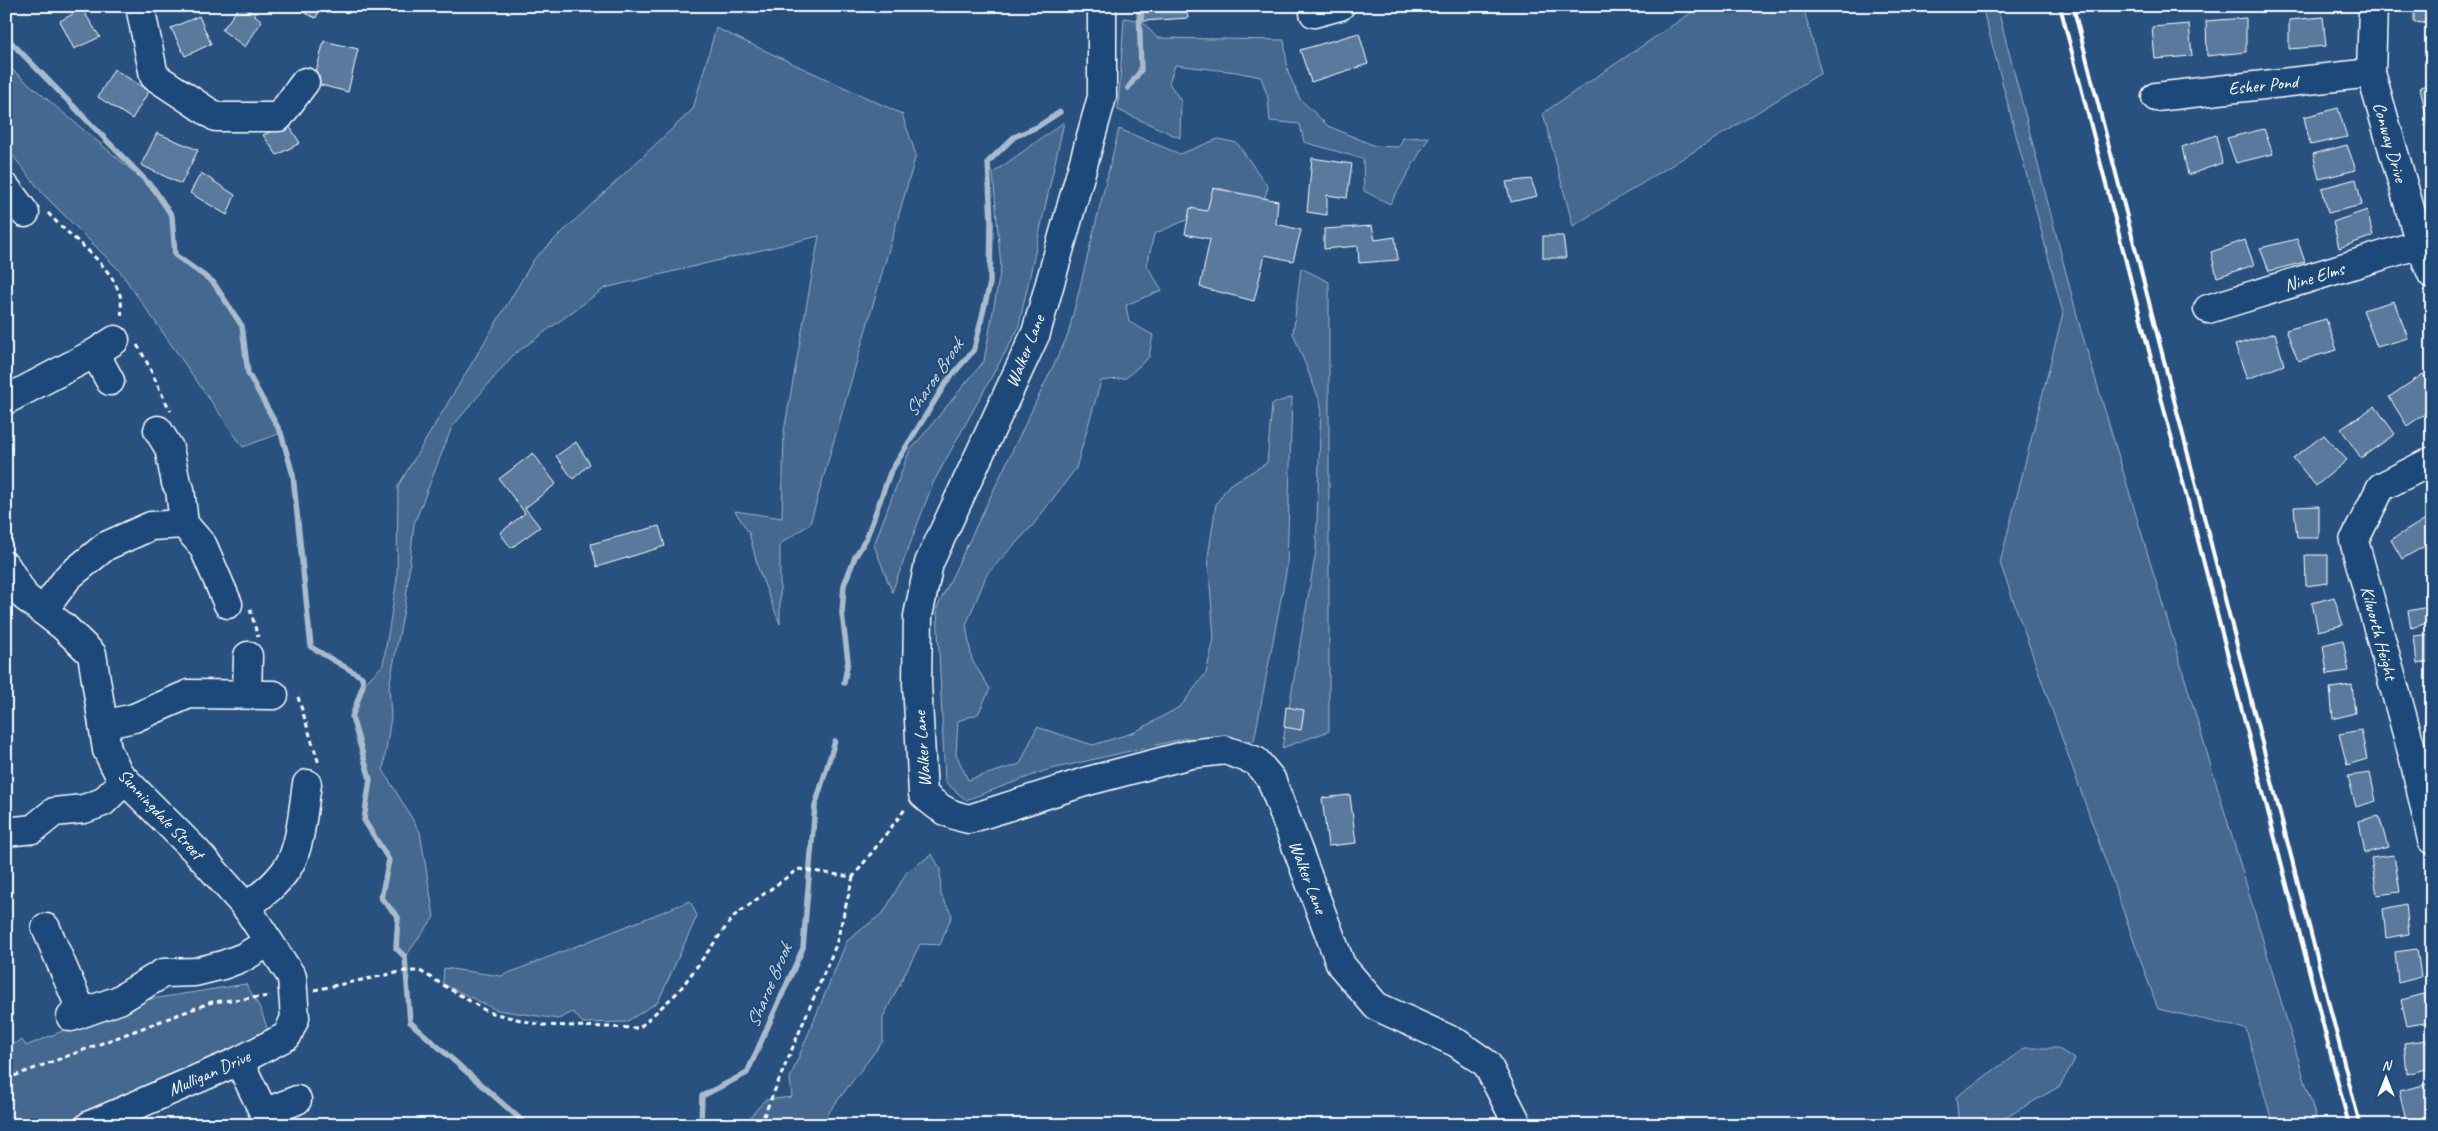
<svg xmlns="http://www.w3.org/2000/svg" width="2438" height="1131" viewBox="0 0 2438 1131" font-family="Caveat,sans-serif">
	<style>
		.green { fill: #446890; stroke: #a2b4c8 }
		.water { fill: #718dab; stroke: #aabbcd }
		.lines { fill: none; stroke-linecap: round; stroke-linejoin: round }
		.stream { stroke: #aabbcd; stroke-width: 5.5 }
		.building { fill: #5a7a9d; stroke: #fff }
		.minor-casing { stroke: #fff; stroke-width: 31 }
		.path { stroke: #fff; stroke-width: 3; stroke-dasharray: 5 4; stroke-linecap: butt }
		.minor { stroke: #1f4a7a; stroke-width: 28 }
		.rail { stroke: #fff; stroke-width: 4 }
		.labels { text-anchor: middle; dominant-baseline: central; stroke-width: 4; stroke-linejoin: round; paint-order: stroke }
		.street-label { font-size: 18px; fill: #fff; stroke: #1f4a7a }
		.water-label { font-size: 19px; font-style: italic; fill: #d4dde6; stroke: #1f4a7a }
	</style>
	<rect width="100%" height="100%" fill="#28517f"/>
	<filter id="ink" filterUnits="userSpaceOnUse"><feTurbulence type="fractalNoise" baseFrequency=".02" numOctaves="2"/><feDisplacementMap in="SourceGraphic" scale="10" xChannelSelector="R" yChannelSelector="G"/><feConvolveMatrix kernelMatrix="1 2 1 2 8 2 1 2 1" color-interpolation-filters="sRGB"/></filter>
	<g filter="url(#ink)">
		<g class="green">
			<path d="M1701,6H1803L1821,73L1573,226L1543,113Z"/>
			<path d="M1982,6H1997L2080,327L2318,1125H2273L2246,1029L2158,1009L2000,563L2063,313Z"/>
			<path d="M1124,18L1142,21L1157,38L1284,40L1288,72L1300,99L1328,126L1375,146L1399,147L1403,138L1429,137L1390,204L1364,191L1363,159L1304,142L1300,124L1270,121L1268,98L1261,77L1236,72L1175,65L1169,83L1181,101L1180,138L1118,110Z"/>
			<path d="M716,28L902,114L916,155L810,524L780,544V624L759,571L749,533L735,511L782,518L784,431L819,236L605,288L513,355L452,427L414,524L406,599L389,687L391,717L383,770L420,832L434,917L405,957L396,948L398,917L381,898L389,860L364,820L370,779L352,717L363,685L383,665L397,579L398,486L535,258L693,109Z"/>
			<path d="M6,60L10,68L154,189L172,216L175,255L213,282L242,326L248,373L281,433L243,447L119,270L43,194L6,147Z"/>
			<path d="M1064,122L1018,329L933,483L892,592L874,545L909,452L984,361L1001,267L993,173Z"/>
			<path d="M1119,129L1180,154L1218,139L1237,143L1268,187L1264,201L1219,188L1214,208L1154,234L1147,266L1162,290L1126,305L1129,322L1153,335L1149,357L1126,378L1101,381L1076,468L1033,525L987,574L966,625L972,660L990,689L978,714L958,721L956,754L968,780L1020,764L1037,727L1093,745L1135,732L1181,706L1206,673L1214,639L1208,557L1216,504L1229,485L1267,463L1272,404L1292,397L1287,567L1254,741L1187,738L1047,770L966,800L945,782L937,608L1068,335Z"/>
			<path d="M1301,268L1329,282V731L1282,748L1316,551L1321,404L1293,333Z"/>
			<path d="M932,854L940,869L941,895L952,915L940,945L920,944L883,1017V1041L819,1125H743L765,1100L792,1097L790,1078L847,941L884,912L906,873Z"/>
			<path d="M690,901L697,916L658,1002L626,1022L583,1023L573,1012L558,1019L497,1010L443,984L444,968L501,976Z"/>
			<path d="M246,984L260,1008L270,1036L65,1125H6V1047L22,1040L26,1046L133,1002Z"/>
			<path d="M2025,1048H2057L2075,1059L2060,1086L1993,1125H1959L1956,1097Z"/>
		</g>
		<path class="water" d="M392,1119L408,1125H363L364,1123Z"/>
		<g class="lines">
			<g class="stream">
				<path d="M6,37L154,189L172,216L175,255L213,282L242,326L248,373L281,433L293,475L311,647L362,677L363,685L352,717L370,779L364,820L389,860L381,898L398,917L396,948L405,957L410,1022L527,1125"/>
				<path d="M1128,88L1141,70L1139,6"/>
				<path d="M844,683L848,661L842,613L844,585L855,557L866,539L890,473L947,381L974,350L990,283L991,221L988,162L1014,137L1037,127L1060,112"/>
				<path d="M701,1125L702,1096L747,1073L803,948L815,806L835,741"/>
			</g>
		</g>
		<g class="building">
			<path d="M240,6H244L262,21L245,47L222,30Z"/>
			<path d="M289,6H321L316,18Z"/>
			<path d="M1186,6L1188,18L1143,21V7Z"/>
			<path d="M2293,6H2329L2294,12Z"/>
			<path d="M2414,6H2432V24L2414,22Z"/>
			<path d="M82,9L100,37L74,49L60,21Z"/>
			<path d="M199,16L211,44L185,56L171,28Z"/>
			<path d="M2323,17L2326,46L2289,49V20Z"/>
			<path d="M2246,18V52L2207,56L2206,21Z"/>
			<path d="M2189,24L2192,56L2155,59L2152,27Z"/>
			<path d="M1359,33L1368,64L1311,82L1300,50Z"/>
			<path d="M324,41L358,49L348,92L313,83Z"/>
			<path d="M114,69L149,91L132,119L98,97Z"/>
			<path d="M2431,84H2432V144L2420,87Z"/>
			<path d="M2338,108L2347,137L2310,145L2304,117Z"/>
			<path d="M288,124L300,143L277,155L263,135Z"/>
			<path d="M2264,129L2273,154L2236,163L2227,138Z"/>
			<path d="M157,133L198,150L181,184L141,165Z"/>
			<path d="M2216,135L2222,163L2188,175L2182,147Z"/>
			<path d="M2347,145L2356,170L2319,179L2313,154Z"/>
			<path d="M1312,158L1352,164L1347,198L1327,195V215L1307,212Z"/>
			<path d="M201,173L235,195L227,215L190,193Z"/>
			<path d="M1531,179L1537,196L1511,202L1506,182Z"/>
			<path d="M2356,179L2362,205L2328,213L2322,188Z"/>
			<path d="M1213,188L1278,201L1276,224L1301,230L1293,261L1265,255L1254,301L1200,287L1210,239L1185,234L1190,208L1207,211Z"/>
			<path d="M2367,210L2373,236L2339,248L2333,222Z"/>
			<path d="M1372,226L1375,240L1395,237L1398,260L1359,263L1358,246L1324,249V229Z"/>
			<path d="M1543,236H1563L1566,258H1543Z"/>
			<path d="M2297,239L2305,262L2269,271L2260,248Z"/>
			<path d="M2245,240L2254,265L2217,277L2211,252Z"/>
			<path d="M2394,301L2408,338L2377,347L2363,310Z"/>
			<path d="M2326,319L2337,350L2298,361L2286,330Z"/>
			<path d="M2275,333L2284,365L2247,379L2235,345Z"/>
			<path d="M2423,374L2432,389V409L2407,426L2389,397Z"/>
			<path d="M2375,406L2395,434L2361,458L2341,429Z"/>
			<path d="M2324,435L2347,460L2316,486L2293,458Z"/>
			<path d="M576,442L590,464L573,479L556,456Z"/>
			<path d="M533,453L556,484L525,508L540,527L511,548L500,533L525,513L499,479Z"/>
			<path d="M2319,506V538H2297L2294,507Z"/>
			<path d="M2432,515V542L2402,559L2391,540Z"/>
			<path d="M659,526L665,546L597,567L591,544Z"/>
			<path d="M2305,555H2328V583L2306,586Z"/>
			<path d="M2334,597L2343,625L2318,631L2312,603Z"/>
			<path d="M2428,607L2431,622L2411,628L2408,611Z"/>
			<path d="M2432,634V661L2417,664L2414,636Z"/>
			<path d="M2343,640L2349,671L2327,674L2323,645Z"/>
			<path d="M2352,685L2355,713L2333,719L2330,688Z"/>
			<path d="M1286,707L1304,710L1301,730L1284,727Z"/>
			<path d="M2361,730L2367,759L2347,765L2339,734Z"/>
			<path d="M2370,773L2376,801L2356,807L2348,776Z"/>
			<path d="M1350,795L1356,843L1328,846L1322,798Z"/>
			<path d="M2379,816L2388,847L2365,853L2359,821Z"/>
			<path d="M2394,855L2400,892L2377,895L2371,858Z"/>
			<path d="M2406,904L2409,934L2386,938L2383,909Z"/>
			<path d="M2417,949L2421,977L2398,983L2395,952Z"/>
			<path d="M2424,994L2430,1022L2407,1026L2401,1000Z"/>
			<path d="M2427,1040L2430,1068L2407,1074L2404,1043Z"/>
			<path d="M2432,1083V1124L2407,1125L2399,1091Z"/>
		</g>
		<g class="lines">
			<g class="minor-casing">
				<g id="minor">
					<path d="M140,6L154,76L216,117H279L305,82"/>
					<path d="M1100,6L1102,13V97L1036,333L929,563L918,616L917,683L923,794C938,808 949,815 969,819L1088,781L1191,754L1225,750L1256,761L1271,779L1341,965L1376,1006L1457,1043L1487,1064L1518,1125"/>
					<path d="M2373,6L2371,73L2420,244L2432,274"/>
					<path d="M1314,13L1340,6"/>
					<path d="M2156,97L2371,73"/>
					<path d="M6,188L25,213"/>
					<path d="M2208,309L2420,244"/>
					<path d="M95,353L110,381"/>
					<path d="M6,400L95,353L115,340"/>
					<path d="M158,430L169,448L176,483L180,489L184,524L203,546L228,604"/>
					<path d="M2432,461L2381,487L2354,541L2414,759L2432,840"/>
					<path d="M6,566L25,597L64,627L92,654L107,750L119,774L197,852L246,907L292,977L295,1018L287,1036L239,1061L90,1125"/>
					<path d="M43,611L68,577L106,546L151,526L184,524"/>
					<path d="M247,694L248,656"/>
					<path d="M103,725L134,718L189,694L274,695"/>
					<path d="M6,832L33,829L54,812L84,809L103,802L125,780"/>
					<path d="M246,907C262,895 277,884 288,867C301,847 303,808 307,784"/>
					<path d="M46,928L82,1012"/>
					<path d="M71,1017L119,1000L163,973L195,972L223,965L244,957L269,942"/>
					<path d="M239,1061L264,1113L265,1125"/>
					<path d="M264,1113L297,1100"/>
				</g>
			</g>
			<g class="path">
				<path d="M48,213C72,240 108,260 120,295C122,302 121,311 122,318"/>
				<path d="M137,345C151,366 158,390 171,411"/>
				<path d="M250,609L258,637"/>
				<path d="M298,697L319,764"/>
				<path d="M314,990L405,971H420L488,1012L541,1025L639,1028L679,991L734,916L798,869L853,877L906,808"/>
				<path d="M6,1079L212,1002L271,996"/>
				<path d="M760,1125L836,945L853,877"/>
			</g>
			<use href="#minor" class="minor"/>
			<g class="rail">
				<path d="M2060,6L2349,1125"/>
				<path d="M2073,6L2360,1125"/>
			</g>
		</g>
	</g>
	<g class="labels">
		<g class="street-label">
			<text transform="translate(2263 85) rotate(-6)">Esher Pond</text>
			<text transform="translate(2390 142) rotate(74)">Conway Drive</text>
			<text transform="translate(2314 277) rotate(-17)">Nine Elms</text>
			<text transform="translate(1025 351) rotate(-68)">Walker Lane</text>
			<text transform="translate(2379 633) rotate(75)">Kilworth Height</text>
			<text transform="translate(922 749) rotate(-94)">Walker Lane</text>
			<text transform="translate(161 814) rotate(47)">Sunningdale Street</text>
			<text transform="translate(1308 877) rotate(69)">Walker Lane</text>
			<text transform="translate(209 1073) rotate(-24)">Mulligan Drive</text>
		</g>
		<g class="water-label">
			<text transform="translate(934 378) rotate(-56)">Sharoe Brook</text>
			<text transform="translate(769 986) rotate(-67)">Sharoe Brook</text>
		</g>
	</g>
	<rect width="2438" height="1131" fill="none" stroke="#1f4a7a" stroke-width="25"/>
	<rect x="12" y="12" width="2413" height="1106" fill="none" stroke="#fff" stroke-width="2" filter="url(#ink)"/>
	<g transform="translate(2386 1078)" stroke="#1f4a7a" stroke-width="4" paint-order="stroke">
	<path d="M0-4L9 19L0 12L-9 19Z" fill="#ffffff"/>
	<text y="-8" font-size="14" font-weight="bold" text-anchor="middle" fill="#ffffff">N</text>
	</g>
</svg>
